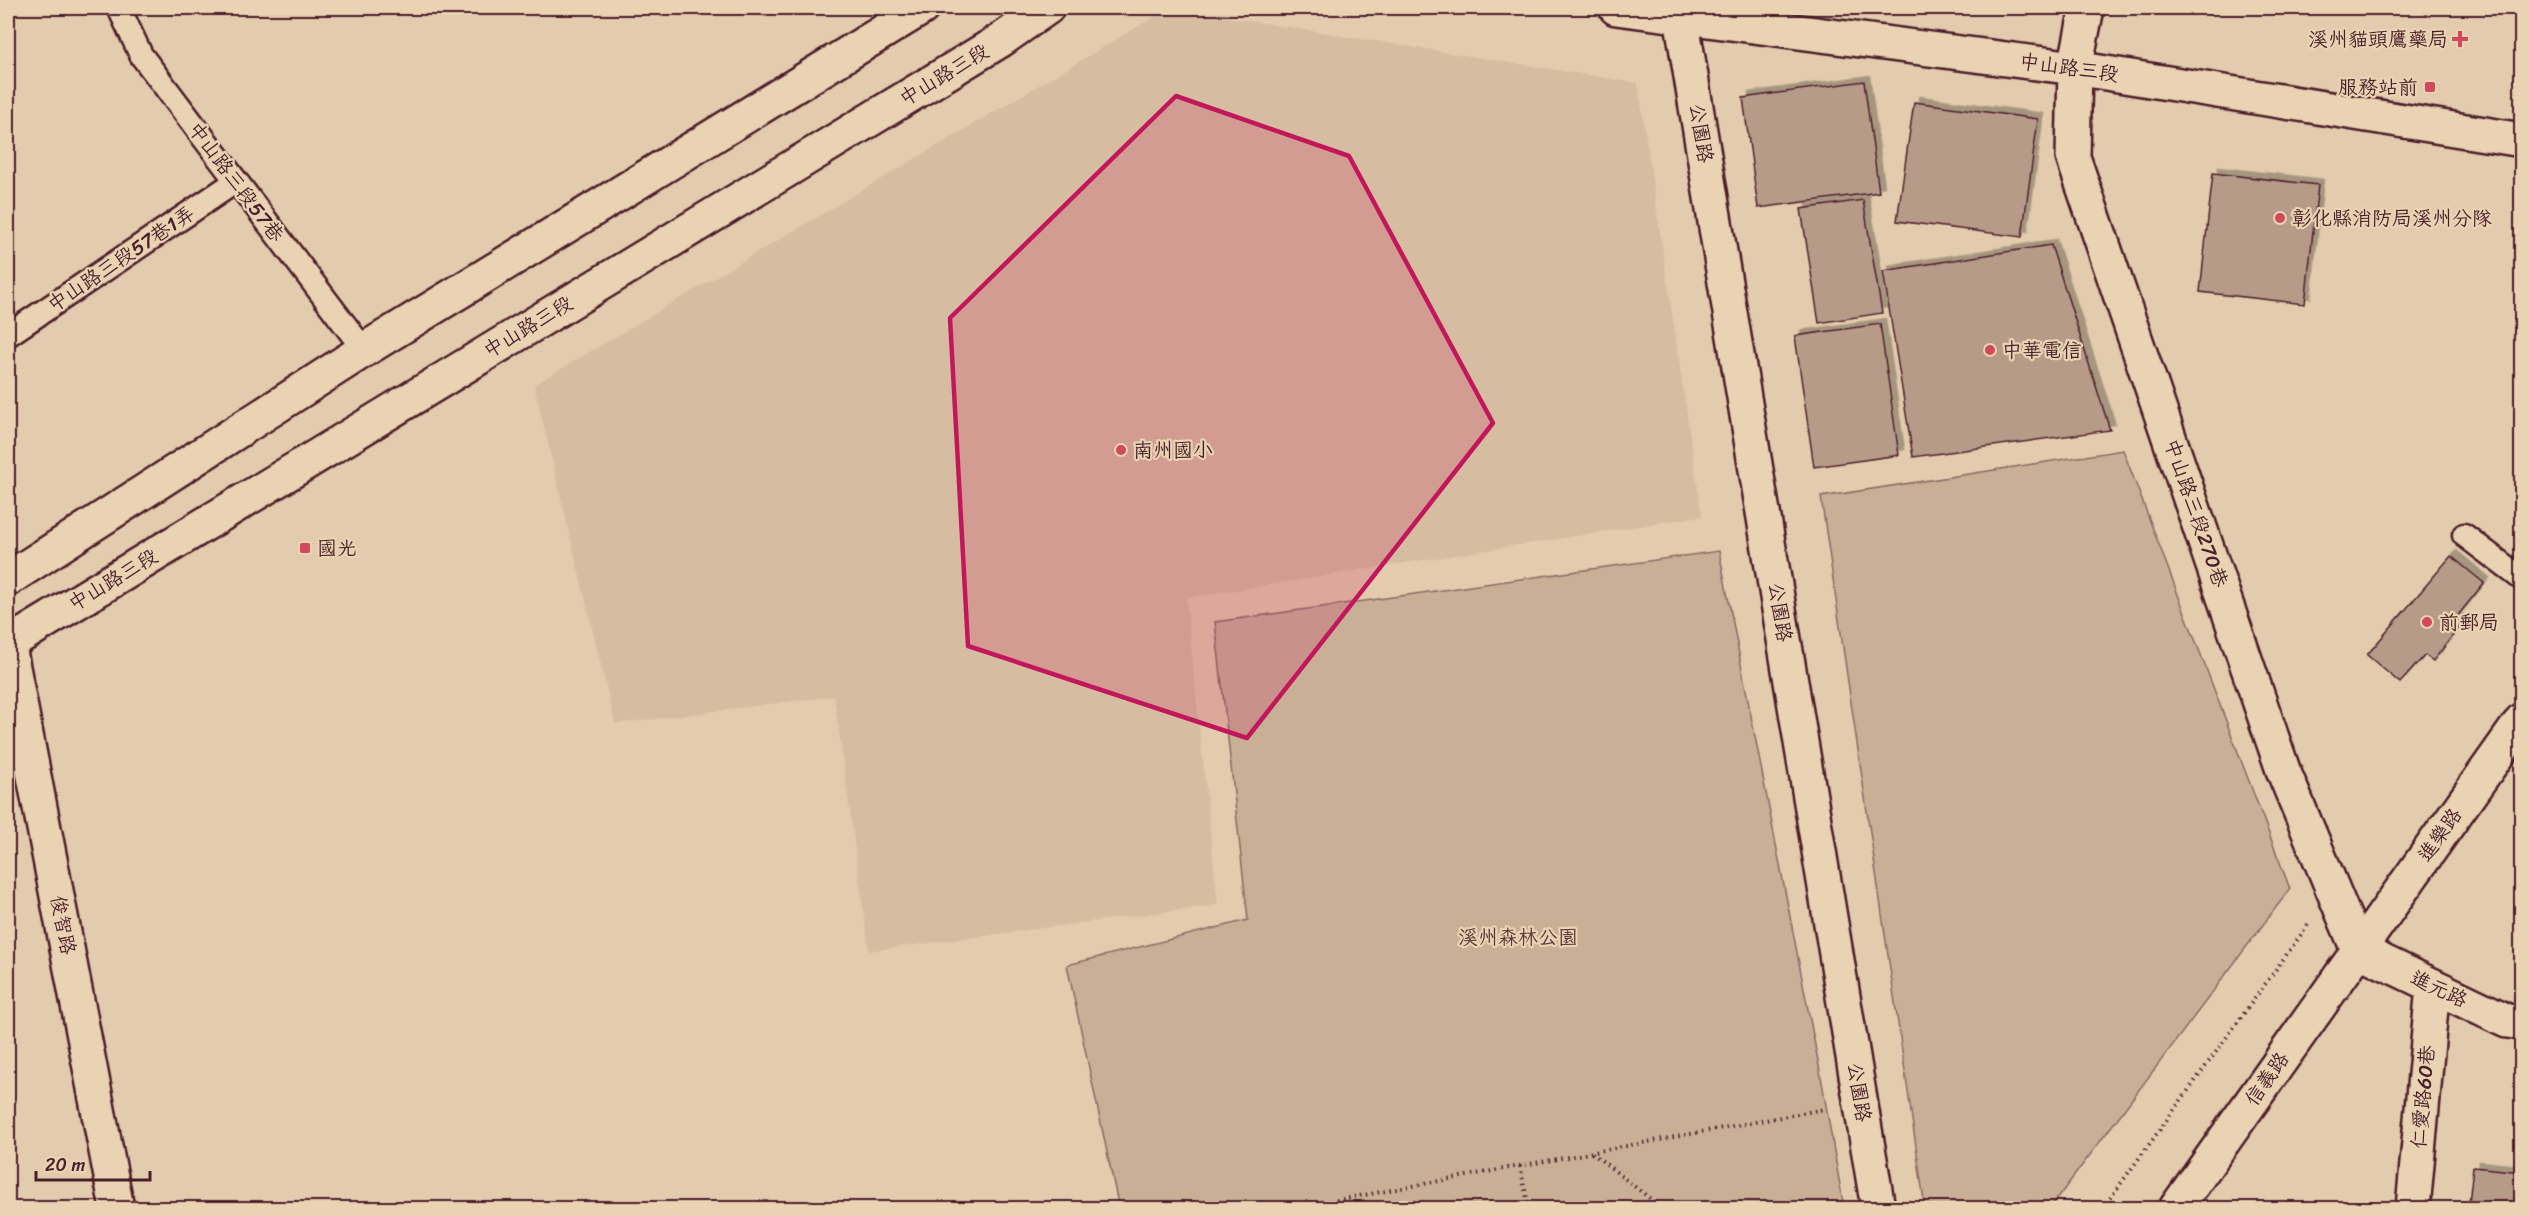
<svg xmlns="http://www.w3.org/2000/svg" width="2529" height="1216" viewBox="0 0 2529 1216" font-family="Sriracha,'LXGW WenKai TC',sans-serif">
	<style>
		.built { fill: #d6bda2 }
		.green { fill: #caaf97; stroke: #8a6761; stroke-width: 1.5 }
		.building { fill: #b79b89; stroke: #4a1f2b; stroke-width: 1.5; filter: url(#shadow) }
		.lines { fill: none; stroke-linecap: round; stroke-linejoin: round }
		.service-casing { stroke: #4a1f2b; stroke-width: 27 }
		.minor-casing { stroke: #4a1f2b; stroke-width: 38 }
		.secondary-casing { stroke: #4a1f2b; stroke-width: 38 }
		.primary-casing { stroke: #4a1f2b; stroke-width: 38 }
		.path { stroke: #4a1f2b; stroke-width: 4; stroke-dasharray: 1.5 4.5; stroke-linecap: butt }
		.service { stroke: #e9d3b2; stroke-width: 22 }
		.minor { stroke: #e9d3b2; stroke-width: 33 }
		.secondary { stroke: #e9d3b2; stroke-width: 33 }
		.primary { stroke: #e9d3b2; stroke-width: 33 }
		.marked { fill: #c2185b; fill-opacity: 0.2; stroke: #c2185b; stroke-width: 4.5; stroke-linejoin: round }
		.poi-dot { fill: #d1495b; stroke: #e9d3b2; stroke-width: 2 }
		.labels { text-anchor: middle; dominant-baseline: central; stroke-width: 4.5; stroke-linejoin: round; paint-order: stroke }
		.poi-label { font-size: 20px; fill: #4a1f2b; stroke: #e9d3b2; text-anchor: start }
		.street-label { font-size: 20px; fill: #4a1f2b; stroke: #e9d3b2 }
		.park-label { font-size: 20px; fill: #5d353b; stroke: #e9d3b2 }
	</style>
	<defs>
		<filter id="shadow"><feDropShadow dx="5.5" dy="-5.5" stdDeviation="0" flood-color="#0004"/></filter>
	</defs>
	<rect width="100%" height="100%" fill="#e3ccad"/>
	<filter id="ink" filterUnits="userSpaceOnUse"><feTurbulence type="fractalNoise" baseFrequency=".0167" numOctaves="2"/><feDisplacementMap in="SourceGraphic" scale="12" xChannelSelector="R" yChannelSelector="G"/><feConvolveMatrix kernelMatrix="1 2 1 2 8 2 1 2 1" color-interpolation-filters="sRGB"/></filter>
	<g filter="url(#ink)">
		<path class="built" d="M1169,8L1638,83L1702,516L1186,598L1218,905L869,951L834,696L615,724L534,385Z"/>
		<g class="green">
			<path d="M2123,450L2290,889L2050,1208H1925L1821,497Z"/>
			<path d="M1719,551L1820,1071L1844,1208H1119L1067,965L1248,920L1215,622Z"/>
		</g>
		<g class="building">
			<path d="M1864,81L1879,192L1758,208L1743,98Z"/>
			<path d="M1914,102L2038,119L2022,237L1897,221Z"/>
			<path d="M2213,173L2318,185L2305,304L2200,292Z"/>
			<path d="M1863,200L1882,313L1819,323L1801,209Z"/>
			<path d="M2051,245L2110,430L1913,457L1883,271Z"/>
			<path d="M1880,324L1899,455L1814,467L1795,336Z"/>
			<path d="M2451,556L2484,583L2455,619L2462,624L2433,661L2425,655L2400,683L2367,655Z"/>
			<path d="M2473,1167L2522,1172V1208L2469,1203Z"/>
			<path d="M2469,1203L2514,1208H2468Z"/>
		</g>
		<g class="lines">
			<g class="service-casing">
				<g id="service">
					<path d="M119,8L141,55L364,350"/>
					<path d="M8,335L235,182"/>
					<path d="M2464,535L2522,579"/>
				</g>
			</g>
			<g class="minor-casing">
				<g id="minor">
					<path d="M2087,8L2075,68L2073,157L2283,770L2358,950"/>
					<path d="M1681,16L1878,1208"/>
					<path d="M8,641L117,1208"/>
					<path d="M2358,950L2507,1021L2522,1023"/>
					<path d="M2176,1208L2522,720"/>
					<path d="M2413,1208L2433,986"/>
				</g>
			</g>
			<g class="secondary-casing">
				<path id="secondary" d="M1616,8L2075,68L2522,140"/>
			</g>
			<g class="primary-casing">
				<g id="primary">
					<path d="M8,579L364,350L922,8"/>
					<path d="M8,644L1001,40L1047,8"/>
				</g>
			</g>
			<g class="path">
				<path d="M1592,1153L1662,1208"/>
				<path d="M1520,1166L1529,1208"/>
				<path d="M1295,1208L1824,1109"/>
				<path d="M2103,1208L2308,925"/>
			</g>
			<use href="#service" class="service"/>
			<use href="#minor" class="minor"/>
			<use href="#secondary" class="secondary"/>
			<use href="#primary" class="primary"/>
		</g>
	</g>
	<path class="marked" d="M1176,96L1349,156L1493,423L1247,738L968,646L950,318Z"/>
	<g class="poi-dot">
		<path d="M2457 30h6v6h6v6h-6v6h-6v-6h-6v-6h6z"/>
		<rect x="2424" y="81" width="12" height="12" rx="3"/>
		<circle cx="2280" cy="218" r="6"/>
		<circle cx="1990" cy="350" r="6"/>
		<circle cx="1121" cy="450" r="6"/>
		<rect x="299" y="542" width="12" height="12" rx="3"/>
		<circle cx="2427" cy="622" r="6"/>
	</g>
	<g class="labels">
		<g class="poi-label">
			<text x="2448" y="39" text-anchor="end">溪州貓頭鷹藥局</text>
			<text x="2418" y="87" text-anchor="end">服務站前</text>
			<text x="2292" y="218">彰化縣消防局溪州分隊</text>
			<text x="2002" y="350">中華電信</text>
			<text x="1133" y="450">南州國小</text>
			<text x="317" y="548">國光</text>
			<text x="2439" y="622">前郵局</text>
		</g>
		<g class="street-label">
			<text transform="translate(2069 68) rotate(8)">中山路三段</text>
			<text transform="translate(944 75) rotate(-31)">中山路三段</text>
			<text transform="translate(1701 133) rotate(81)">公園路</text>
			<text transform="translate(236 182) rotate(53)">中山路三段57巷</text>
			<text transform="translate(121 259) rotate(-34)">中山路三段57巷1弄</text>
			<text transform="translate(528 327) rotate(-31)">中山路三段</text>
			<text transform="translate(2196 513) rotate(71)">中山路三段270巷</text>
			<text transform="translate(113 580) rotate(-31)">中山路三段</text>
			<text transform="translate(1780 612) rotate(81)">公園路</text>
			<text transform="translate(2440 835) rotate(-55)">進樂路</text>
			<text transform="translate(63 925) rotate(79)">俊智路</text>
			<text transform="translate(2439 989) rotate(25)">進元路</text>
			<text transform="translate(2267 1079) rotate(-55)">信義路</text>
			<text transform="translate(1859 1092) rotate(81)">公園路</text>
			<text transform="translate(2423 1097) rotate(-85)">仁愛路60巷</text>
		</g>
		<g class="park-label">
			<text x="1518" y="937">溪州森林公園</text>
		</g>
	</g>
	<rect width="2529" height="1216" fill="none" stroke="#e9d3b2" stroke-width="30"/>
	<rect x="15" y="15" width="2499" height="1186" fill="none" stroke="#4a1f2b" stroke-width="2" filter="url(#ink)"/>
	<path d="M36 1171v9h114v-9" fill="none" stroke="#4a1f2b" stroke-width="3"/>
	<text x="45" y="1171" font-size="18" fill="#4a1f2b" stroke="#e9d3b2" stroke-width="4.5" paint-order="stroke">20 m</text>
</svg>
